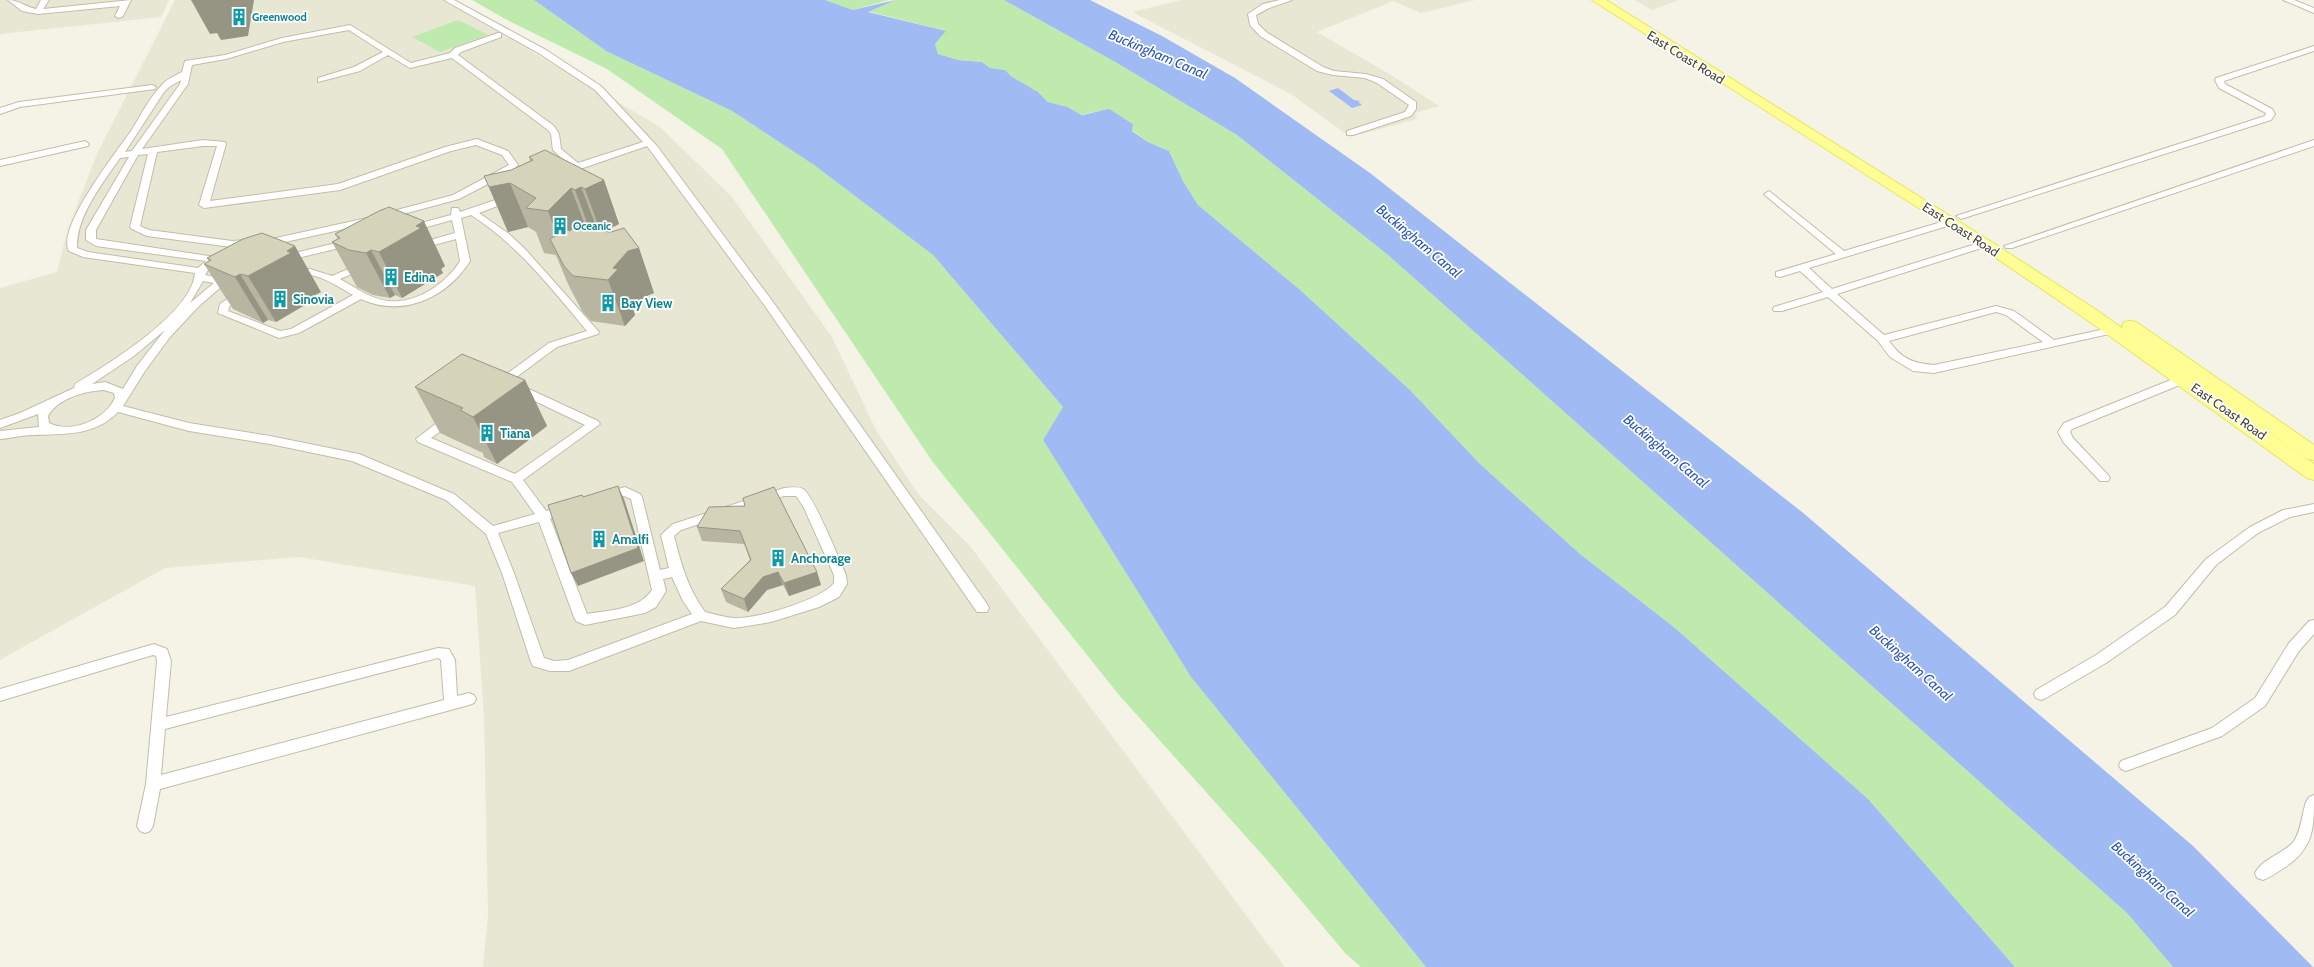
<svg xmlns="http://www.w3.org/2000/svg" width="2314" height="967" viewBox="0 0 2314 967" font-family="Cabin,sans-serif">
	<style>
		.residential { fill: #e8e7d4 }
		.green { fill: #beeaad }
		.water { fill: #a0baf3 }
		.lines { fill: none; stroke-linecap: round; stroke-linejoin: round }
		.street-casing { stroke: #c0bea8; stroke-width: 2 }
		.primary-casing { stroke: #e8e560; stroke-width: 2 }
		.street { fill: #fff; fill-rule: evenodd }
		.primary { fill: #fffe94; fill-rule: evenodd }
		.wall { fill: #b8b5a1 }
		.shaded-wall { fill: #969483 }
		.building { fill: #d6d3bb; stroke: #969483 }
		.labels { text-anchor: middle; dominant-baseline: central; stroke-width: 3.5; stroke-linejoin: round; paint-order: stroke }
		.far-culture-label { font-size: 11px; font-weight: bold; fill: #0d838f; stroke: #fff; text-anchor: start }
		.street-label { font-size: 13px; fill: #474535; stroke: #fff }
		.culture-label { font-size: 13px; font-weight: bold; fill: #0d838f; stroke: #fff; text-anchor: start }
		.water-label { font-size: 14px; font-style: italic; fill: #2a54b7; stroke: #fff }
	</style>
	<rect width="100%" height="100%" fill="#f4f3e6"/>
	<g class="residential">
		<path d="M0,0H169L161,17L0,34Z"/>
		<path d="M175,0H451L504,35L660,127L732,197L832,337L876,430L918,494L970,546L1285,967H483L488,915L484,717L475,586L299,557L165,568L0,660V288L57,272L68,228L97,154Z"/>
		<path d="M1182,0H1475L1421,13L1393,1L1317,32L1391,75L1439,106L1415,113L1417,119L1350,137L1291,94L1132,12Z"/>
		<path d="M1635,0H1679L1652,10Z"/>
	</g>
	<g class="green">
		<path d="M472,0H534L606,51L732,111L814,165L933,255L1063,407L1043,440L1191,677L1426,967H1361L1345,953L1267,860L1119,695L932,461L722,149L607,69L511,22Z"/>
		<path d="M825,0H889L853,10Z"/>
		<path d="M895,0H1004L1117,63L1237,135L1388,255L2127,913L2173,967H2015L1868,799L1675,628L1580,554L1480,464L1410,390L1299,289L1198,205L1183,181L1169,151L1148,142L1132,130L1133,124L1108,109L1081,115L1068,107L1048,102L1038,92L1012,78L1005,70L990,68L982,62L958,60L938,54L935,44L946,31L867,11Z"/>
		<path d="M458,20L488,35L440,52L412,37Z"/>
	</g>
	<g class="water">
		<path d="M534,0H825L853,10L895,0L868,12L946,31L935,44L938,54L958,60L982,62L990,68L1005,70L1012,77L1038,92L1048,102L1068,107L1081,115C1088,115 1104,109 1109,109C1111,110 1128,121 1133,124L1132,131L1148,142L1169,151L1183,181L1198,205L1299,289L1410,390L1480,464L1580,554L1675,628L1868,799L2015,967H1426L1191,677L1043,440L1063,407L933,255L814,165L732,111L606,51Z"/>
		<path d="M1004,0H1090L1162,36L1235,78L1370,173L1802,512L2193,846L2313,967H2173L2127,913L1388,255L1237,135L1117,63Z"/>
		<path d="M1338,88L1354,100L1361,101L1358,102L1362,105L1352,108L1329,91Z"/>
	</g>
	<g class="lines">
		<g class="street-casing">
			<g id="street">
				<path d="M8,0C19,0 25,7 36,9L41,0H49L43,9L131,0L123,16L119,18L115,16L120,6L38,14L22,11Z"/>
				<path d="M444,0H454L546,50L601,86L657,146L773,302L987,604L989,608L987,612H977L765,306L647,146L580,169L561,173V169L570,166L553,150L551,134L548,130L452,58L410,68L388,55L360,71L318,82V78L354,67L383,52L349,30L283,42L226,59L192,65L188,84L142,149L203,140L225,142L226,144L210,201L338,184L445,147L477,139L508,151L518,165L511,172L459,199L385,219L380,216L382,214L453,195L509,165L502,155L476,145L451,151L340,190L204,208L199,205L217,146H203L157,152L140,226L149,230L232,241L276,238L367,218L372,221L367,224L276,244L232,247L147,236L132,229L130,227L148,154L138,155L96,230V239L222,258V262L210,267L205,275L214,277L230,272L235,275L199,306L170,337L145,371L123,406L189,423L270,436L359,454L454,494L493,526L535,514L512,482L418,442L416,439L446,416H454L456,419L454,422L431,438L515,474L585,425L514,391L512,388L518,384L598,421L600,424L523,480L546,511L625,487L640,494L642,497L660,570L669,568L661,535L673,524L784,488C789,488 798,486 803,489C814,496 839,559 846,575L847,584L839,597L819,607L771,622L734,628L701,621L569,671H550L533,666L531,662L502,573L486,534L446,500L352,461L270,444L189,431L118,412C95,436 64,434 34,435C23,435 11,438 0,439V431L39,427L38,414L0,428V420L20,413L74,388L75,384C107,365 192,313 195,273L83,257L69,251C56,228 118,150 131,131C141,115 149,98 162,85C167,79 176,75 182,72L185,61L225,55L282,38L350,25L411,63L450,53L455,48L498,33H501V37L461,52L458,55L554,126L559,134L561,149L578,163L643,142L595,90L540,54ZM181,80L180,84L132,151L125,152L164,92L169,87ZM129,157L86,230V240L96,246L206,261L198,268L88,252L77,248C76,216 103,183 120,158ZM203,281L214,283L190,303ZM165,330L137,366L123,389L105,382L92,384L134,356ZM104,390L114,393L115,398C105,420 71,434 49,423L48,416C58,398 85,391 104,390ZM624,496L631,499L652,590C639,610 609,610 587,614L550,518ZM784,496H796L803,506L834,575V583C821,600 754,620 733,618C724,617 714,614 705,612C688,589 681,564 674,536L681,530ZM539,522L574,617L576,621L585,625L645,613L656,607L666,591L663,579L672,577L683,601L692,614L568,660L554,661L544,658L514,573L498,533Z"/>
				<path d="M1280,0H1292L1269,8L1256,15L1258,24L1266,32L1323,67L1334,71L1366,74L1383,79L1416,102V109L1411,116L1353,135H1347V131L1405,112L1409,105L1377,83L1365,78L1333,75L1317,71L1260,36L1250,25L1248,14L1263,4Z"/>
				<path d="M2283,0H2294L2314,8V13Z"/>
				<path d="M2314,46V51L2224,81L2225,84L2272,109L2275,114L2271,120L1964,218L1961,219L1956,216L2265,116L2266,113L2219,88L2215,80L2216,78Z"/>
				<path d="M152,85L156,87L155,89L20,107L0,114V108L19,102Z"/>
				<path d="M2314,140V146L2012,248H2006L2004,246Z"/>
				<path d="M85,141L89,144L88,146L0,166V160Z"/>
				<path d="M1769,191L1844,251L1948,220H1954L1956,222L1954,224L1809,268L1832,289L1982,242H1988V246L1837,294L1884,335L1996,306L2014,311L2054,340L2114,327L2119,330L2118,332L1934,373L1913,371L1890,357L1878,341L1828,297L1782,311H1774L1773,309L1774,307L1823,292L1800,271L1780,277L1776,276V272L1836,254L1766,196L1764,194ZM1996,312L2006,315L2043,342L1934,365C1912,363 1902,359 1889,341Z"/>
				<path d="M510,195L515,198L513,200L479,213L509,234L525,249L599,332L598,334L557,347L503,387H495L493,384L549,343L587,331C552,289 518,245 471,215L461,218L470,261C447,298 402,318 361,299L299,333L279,338L218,313L220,304L240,290L245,293L229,307L228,311L280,331L291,329L353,295C340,288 323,276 309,275C302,274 293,279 288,273L289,271L310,269L332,276L362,263L366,264V268L340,279C355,287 370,299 388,301C416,304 446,284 460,261L456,239L419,249L414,246L416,244L455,233L452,220L409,232L404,229L406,227L451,215L452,208H458L460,212Z"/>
				<path d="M349,240L354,243L352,245L285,261L280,258L282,256Z"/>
				<path d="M2183,375L2187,376L2189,379L2187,382L2072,429L2070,432L2073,438L2108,475L2110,478L2108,481H2100L2064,443L2058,432L2064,423Z"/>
				<path d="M2314,504V512L2290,517L2258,533L2216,565L2175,615L2106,663L2046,698L2041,700L2036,698L2034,694L2036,690L2096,655L2165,607L2206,559L2250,527L2283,510Z"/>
				<path d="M2314,620V634L2299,651L2265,706L2222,736L2126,771L2121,769L2119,765L2121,761L2212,728L2255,698L2289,643L2309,621Z"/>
				<path d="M154,644L167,649L171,661L166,717L438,648L449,649L455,660L457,696L469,693L474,695L476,699L474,703L469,705L160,789L153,826L150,831L145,833L140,831L137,826L146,784L157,661L156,656L153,655L0,701V689ZM438,658L441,660L444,700L161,775L165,729Z"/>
				<path d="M2314,795C2314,829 2314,848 2284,868C2277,872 2271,877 2263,880L2257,878L2255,873C2262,858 2284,854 2294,841C2301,831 2302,814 2306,802L2309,797Z"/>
			</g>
		</g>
		<g class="primary-casing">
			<g id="primary">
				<path d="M1592,0H1606L1990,241L2095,309L2314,464V480L2307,478L2083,317L1980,247Z"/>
				<path d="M2130,321L2136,322L2314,445V460L2307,459L2124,330L2122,326L2124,322Z"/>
			</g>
		</g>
		<use href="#street" class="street"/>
		<use href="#primary" class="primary"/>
	</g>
	<g class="wall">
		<path d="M529,157L604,180L619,224L605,231L639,248L654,293L644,297L633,309L635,315L625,326L591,321L582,311L568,284L556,255L544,253L536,232L528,227L508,232L484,176L511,170L530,161Z"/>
		<path d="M335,234L445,266L441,269L443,273L402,298L395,295L390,298L373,295L357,287L332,242L338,239Z"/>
		<path d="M207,258L321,292L315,295L317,298L276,322L268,320L263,323L233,309L204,264L209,261Z"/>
		<path d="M525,380L547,426L497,464L484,457L483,453L440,433L415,387Z"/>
		<path d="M709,507L817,572L821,585L789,596L783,585L767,590L748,612L726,602L721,589L750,560L744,544L702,541L697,527Z"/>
	</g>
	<g class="shaded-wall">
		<path d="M191,0H254L248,36L221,40L217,33L210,34Z"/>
		<path d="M604,180L619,224L601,233L585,189Z"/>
		<path d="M510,183L528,227L508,232L489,187Z"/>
		<path d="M581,187L598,231L588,230L589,228L575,190Z"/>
		<path d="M571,188L588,233L565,256L548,211Z"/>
		<path d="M424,221L445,266L441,269L443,273L402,298L379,252L416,226Z"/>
		<path d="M295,246L321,292L315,295L317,298L276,322L248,276Z"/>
		<path d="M639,248L654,293L644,297L633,309L635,315L625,326L608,280L613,268L628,251Z"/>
		<path d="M371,250L395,295L390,298L366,253Z"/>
		<path d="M240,274L268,320L263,323L235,277Z"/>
		<path d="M525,380L547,426L497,464L473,417Z"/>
		<path d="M618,486L624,499L644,561L578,586L571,573Z"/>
		<path d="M778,572L783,585L767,590L748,612L744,599L763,577Z"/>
		<path d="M817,572L821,585L789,596L784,583Z"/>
	</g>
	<g class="building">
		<path d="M545,150L604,180L585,189L581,187L575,190L571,188L548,211L526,208L536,198L510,183L489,187L484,176L511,170L533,160L529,157Z"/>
		<path d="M389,207L424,221L416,226L421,228L379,252L371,250L366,253L349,250L332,242L340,238L335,234L379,211Z"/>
		<path d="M574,226L590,227L588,230L611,232L624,228L639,248L628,251L613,268L618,269L608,280L573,276L564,266L550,239L566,229L570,231Z"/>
		<path d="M262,233L295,246L287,251L291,253L248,276L240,274L235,277L204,264L211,260L207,258L243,239Z"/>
		<path d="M462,354L525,380L473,417L460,410L463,408L415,387Z"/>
		<path d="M618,486L638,548L571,573L548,505L582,495L583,497Z"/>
		<path d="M774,487L817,572L784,583L778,572L763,577L744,599L721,589L751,560L740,531L697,527L709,507L745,506L743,498Z"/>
	</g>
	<defs>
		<g id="building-bare" transform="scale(1.38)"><path d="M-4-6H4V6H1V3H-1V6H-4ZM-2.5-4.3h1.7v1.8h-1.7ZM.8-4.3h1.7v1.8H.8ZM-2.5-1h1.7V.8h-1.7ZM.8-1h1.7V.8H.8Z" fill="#0f9aa8" stroke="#fff" stroke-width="2.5" paint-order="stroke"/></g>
	</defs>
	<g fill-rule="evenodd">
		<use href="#building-bare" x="239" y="17"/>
		<use href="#building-bare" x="560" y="226"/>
		<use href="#building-bare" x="391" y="277"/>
		<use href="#building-bare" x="280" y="299"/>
		<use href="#building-bare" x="608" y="303"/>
		<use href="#building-bare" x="487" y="433"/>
		<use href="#building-bare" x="599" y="539"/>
		<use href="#building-bare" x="778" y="558"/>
	</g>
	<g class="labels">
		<g class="far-culture-label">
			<text x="252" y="17">Greenwood</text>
			<text x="573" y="226">Oceanic</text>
		</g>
		<g class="street-label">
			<text transform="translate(1686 57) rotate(32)">East Coast Road</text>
			<text transform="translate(1961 229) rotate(33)">East Coast Road</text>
			<text transform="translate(2229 411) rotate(35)">East Coast Road</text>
		</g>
		<g class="culture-label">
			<text x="404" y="277">Edina</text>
			<text x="293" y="299">Sinovia</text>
			<text x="621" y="303">Bay View</text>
			<text x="500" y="433">Tiana</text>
			<text x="612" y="539">Amalfi</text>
			<text x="791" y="558">Anchorage</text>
		</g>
		<g class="water-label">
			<text transform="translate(1158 54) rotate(23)">Buckingham Canal</text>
			<text transform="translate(1419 241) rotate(40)">Buckingham Canal</text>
			<text transform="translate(1666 451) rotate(40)">Buckingham Canal</text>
			<text transform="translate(1911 663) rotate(42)">Buckingham Canal</text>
			<text transform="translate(2153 879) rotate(42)">Buckingham Canal</text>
		</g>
	</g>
</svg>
